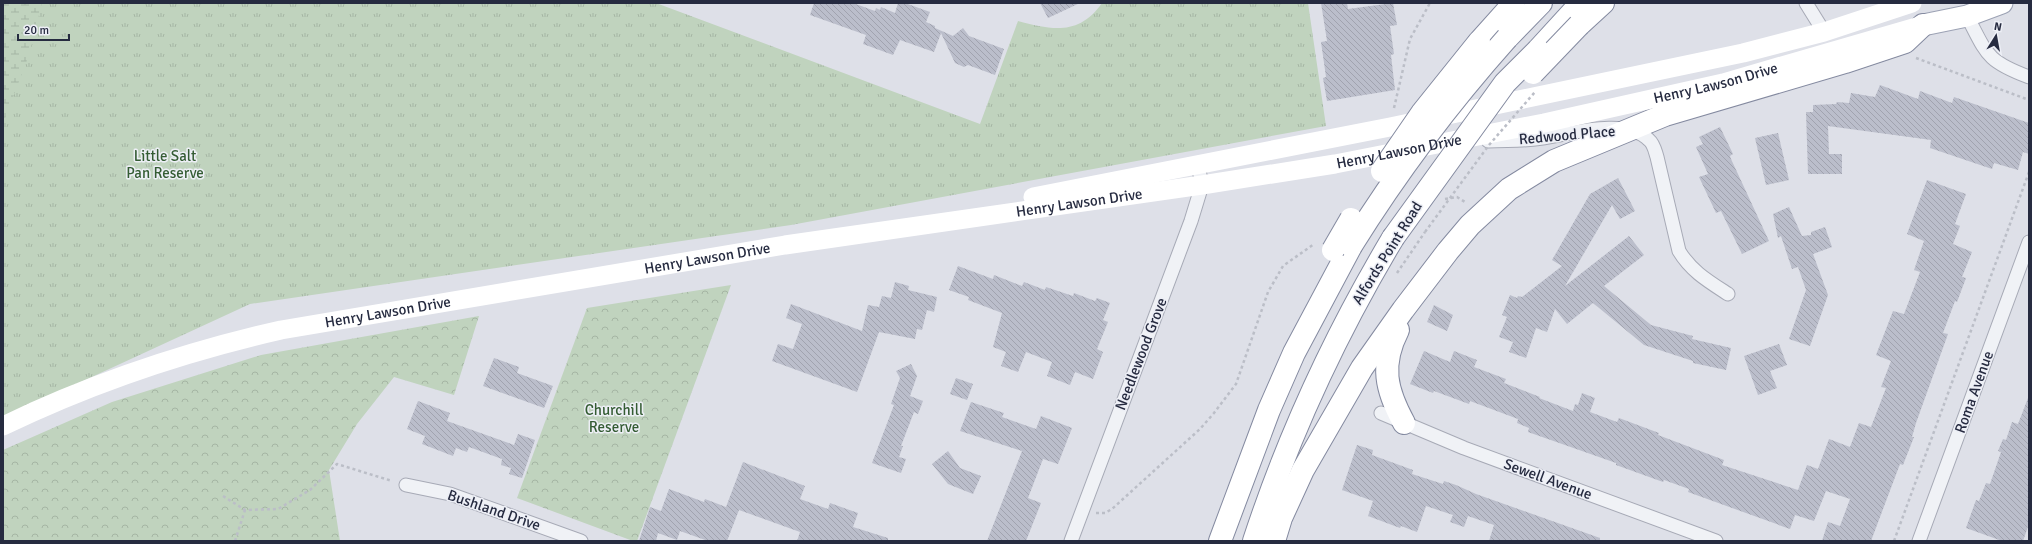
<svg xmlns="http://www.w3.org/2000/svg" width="2032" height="544" viewBox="0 0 2032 544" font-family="Signika,sans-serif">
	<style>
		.grass { fill: url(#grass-tufts) }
		.forest { fill: url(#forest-crowns) }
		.wetland { fill: url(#wetland-marsh) }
		.building { fill: url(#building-back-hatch) }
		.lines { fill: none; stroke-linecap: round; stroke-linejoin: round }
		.minor-casing { stroke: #a7aab6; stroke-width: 15 }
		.primary-casing { stroke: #9ca2b4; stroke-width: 23 }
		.trunk-casing { stroke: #848aa0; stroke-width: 24 }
		.path { stroke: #bbbec7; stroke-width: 2.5; stroke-dasharray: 3 3; stroke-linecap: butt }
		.minor { stroke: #f0f2f6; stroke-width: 13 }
		.secondary { stroke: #fff; stroke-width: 19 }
		.primary { stroke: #fff; stroke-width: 21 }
		.trunk { stroke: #fff; stroke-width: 22 }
		.trunk-bridge-casing { stroke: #848aa0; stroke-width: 24; stroke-linecap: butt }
		.path-bridge { stroke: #bbbec7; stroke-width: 2.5; stroke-dasharray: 3 3; stroke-linecap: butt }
		.trunk-bridge { stroke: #fff; stroke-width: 22 }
		.labels { text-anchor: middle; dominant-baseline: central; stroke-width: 3; stroke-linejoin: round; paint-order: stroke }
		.street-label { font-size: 15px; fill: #262b40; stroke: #edeff6 }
		.park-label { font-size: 15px; fill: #345c33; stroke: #edeff6 }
	</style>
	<defs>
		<pattern id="grass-tufts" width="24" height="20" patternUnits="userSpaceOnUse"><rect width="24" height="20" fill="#c0d3be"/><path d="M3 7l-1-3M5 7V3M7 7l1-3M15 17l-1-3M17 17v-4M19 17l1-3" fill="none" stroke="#a5b5a4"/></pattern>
		<pattern id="forest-crowns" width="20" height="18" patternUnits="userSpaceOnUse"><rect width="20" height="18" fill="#c0d3be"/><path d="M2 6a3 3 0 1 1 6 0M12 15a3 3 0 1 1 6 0" fill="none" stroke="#a5b5a4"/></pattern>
		<pattern id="wetland-marsh" width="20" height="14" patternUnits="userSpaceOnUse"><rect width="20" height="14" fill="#c0d3be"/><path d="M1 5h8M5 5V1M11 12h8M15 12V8" fill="none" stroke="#a5b5a4"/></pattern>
		<pattern id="building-back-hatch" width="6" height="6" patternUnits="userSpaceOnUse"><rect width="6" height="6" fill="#bbbecb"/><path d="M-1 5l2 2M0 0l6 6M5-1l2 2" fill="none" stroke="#a1a3af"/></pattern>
	</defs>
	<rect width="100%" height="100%" fill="#dee0e8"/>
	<path class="grass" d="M3,3H656L980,124L1018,21C1052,30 1079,36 1102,3H1308L1326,126L791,225L250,304L3,418Z"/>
	<g class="forest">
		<path d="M731,285L637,541H633L517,498L587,308Z"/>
		<path d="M479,316L454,395L394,377L357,424L329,470L340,541H3V450L112,402L261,355Z"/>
	</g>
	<path class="wetland" d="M3,3H42L29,55L3,124Z"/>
	<g class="building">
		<path d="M814,3H853L875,11L876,8L880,10L881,7L895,13L898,3H905L930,12L926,22L935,26V28L953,36L963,28L969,36L1004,49L995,75L968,65L964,67L955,63L941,33L934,52L900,40L893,55L863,44L866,35L810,15Z"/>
		<path d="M1040,3H1080L1048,18Z"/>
		<path d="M1321,3H1347L1348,9L1393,3L1397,25L1390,26L1394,54L1391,55L1395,90L1327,101L1323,78L1326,77L1321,42L1327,41Z"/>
		<path d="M1880,85L1918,99L1920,91L1952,103L1954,97L2029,123V154L2023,152L2018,170L1994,163L1992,169L1930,148L1931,140L1828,126L1829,154H1842V174H1808L1806,112H1813V105L1836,104L1837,102L1849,103L1851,93L1875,97Z"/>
		<path d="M1720,127L1733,154L1730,156L1731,159L1769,241L1742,254L1721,211L1716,213L1699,177L1708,174L1696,147L1703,144L1699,137Z"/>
		<path d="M1778,133L1789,180L1766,185L1755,138Z"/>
		<path d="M1618,178L1635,211L1620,219L1612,205L1565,286L1629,236L1644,255L1604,286L1651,325L1693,336L1692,339L1731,348L1726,370L1693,363V361L1644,345L1593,303L1567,324L1555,309L1547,332L1536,328L1526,358L1509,352L1513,342L1499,337L1507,317L1502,315L1510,295L1517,298L1518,296L1522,297L1562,266L1552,260L1590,194Z"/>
		<path d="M1927,180L1966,194L1955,224L1960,226L1953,244L1972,252L1962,277L1966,278L1957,302L1955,301L1943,333L1948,334L1916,423L1912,437H1914L1903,465L1900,464L1871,541H1822L1828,522L1840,526L1850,499L1826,491L1814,521L1795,515L1790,529L1688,492L1689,489L1664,480L1663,482L1616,465V463L1528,432L1529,428L1517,423L1518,419L1470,401L1469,404L1434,391L1433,393L1410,384L1424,351L1450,362L1454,351L1477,360L1474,367L1506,379L1504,383L1540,397L1539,398L1573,411L1575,404L1578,405L1582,393L1595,398L1590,412L1617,422L1619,418L1659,433L1658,435L1724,460L1722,465L1798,490L1807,465L1818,469L1829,439L1850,447L1859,423L1871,427L1886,388L1881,387L1891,361L1876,355L1893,311L1904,314L1920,272L1914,270L1924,241L1907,234Z"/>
		<path d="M1789,207L1802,236L1811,235V232L1825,227L1832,247L1813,254L1828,295L1810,346L1789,339L1806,290L1798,267L1792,269L1781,236L1778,238L1773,214Z"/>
		<path d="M958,266L993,279L994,275L1022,286L1024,282L1045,290L1046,287L1073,296L1074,293L1095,301L1097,298L1110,303L1103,320L1108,322L1097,349L1103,352L1093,379L1075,372L1070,385L1047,376L1052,362L1026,352L1018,372L1001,366L1006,352L993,347L1002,313L968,300L969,297L949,290Z"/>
		<path d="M895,282L909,286L908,290L937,297L934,312L927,310L922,330L917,329L915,339L879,332L857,392L772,361L778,344L793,349L802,324L786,318L791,304L862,331L868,305L879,307L882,296L891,298Z"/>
		<path d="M1434,305L1453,315L1447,331L1427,322Z"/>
		<path d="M1779,344L1787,365L1770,371L1777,388L1758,395L1744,356Z"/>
		<path d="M494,358L519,367L517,373L553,386L544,408L483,386Z"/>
		<path d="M911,364L917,376L910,396L923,401L918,414L914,412L901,446H903L899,457L906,459L901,473L872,463L894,405L891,404L900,378L896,371Z"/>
		<path d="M956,378L973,384L967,400L950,394Z"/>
		<path d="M2028,398L2029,524L2023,541H2002L1966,528L1976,500L1979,501L1986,483L1990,484L2001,452L1998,451L2003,439L2006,440L2012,422L2018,424Z"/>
		<path d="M418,401L450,413L447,421L514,445L518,434L535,440L522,478L509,474L511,468L501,465L502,459L469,447L467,452L456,448L453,456L422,444L425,436L407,429Z"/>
		<path d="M971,402L1004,413L1002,417L1036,429L1041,416L1072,428L1058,464L1043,459L1028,498L1041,503L1026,541H987L1022,451L960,431Z"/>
		<path d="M1357,445L1373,450L1372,455L1413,470L1412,474L1443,484L1444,481L1456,485L1476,494L1600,538V541H1489L1494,525L1468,516L1464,527L1450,522L1453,515L1426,506L1417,532L1401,526L1400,528L1368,516L1373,501L1342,490Z"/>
		<path d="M948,451L960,468L981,476L973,494L948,484L932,464Z"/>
		<path d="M743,462L805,486L800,499L828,509L830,503L858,513L853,527L888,538V541H797L800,532L739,510L727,541H708L680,531L677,540L658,533L656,541H639L650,507L661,511L669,489L704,502L705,499L726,507Z"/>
	</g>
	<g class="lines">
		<g class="minor-casing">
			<g id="minor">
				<path d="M1806,3L1824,32"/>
				<path d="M1967,16C1987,54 1986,61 2029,77"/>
				<path d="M1488,141C1504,140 1520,141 1535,139C1564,136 1626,116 1649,140C1654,144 1655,151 1657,157L1679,251C1691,271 1708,281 1728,294"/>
				<path d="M1381,413L1464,448L1716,541"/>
				<path d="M406,485L450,494L581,541"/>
				<path d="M1071,541L1191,221L1202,185L1198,165"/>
				<path d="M1919,541L2029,242"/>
			</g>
		</g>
		<g class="primary-casing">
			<path id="primary" d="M1923,25L1967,16L2002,3"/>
		</g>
		<g class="trunk-casing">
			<g id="trunk">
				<path d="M1579,25L1603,3"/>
				<path d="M1507,38L1541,3"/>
				<path d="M1479,42L1514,3"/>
				<path d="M1538,50L1581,3"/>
				<path d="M1398,330C1380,365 1386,390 1404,423"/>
				<path d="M1220,541L1269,410L1294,353L1351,246"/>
				<path d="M1254,541C1289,434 1335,335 1393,238"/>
				<path d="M1274,541L1281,518L1303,470L1362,368L1403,310L1448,251L1470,225L1509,189L1554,161L1665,115L1845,62L1905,42L1923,25"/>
			</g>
		</g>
		<g class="path">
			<path d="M1916,58L2029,100"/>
			<path d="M1394,108L1410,39L1430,3"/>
			<path d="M1445,199L1457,197L1465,202"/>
			<path d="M1397,273L1425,232"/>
			<path d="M223,496L245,510L278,509L310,490L337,464L392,481"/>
			<path d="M1096,513H1105L1112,509L1200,429L1214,413L1236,384L1268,292L1283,266L1314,244"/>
			<path d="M235,541L245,510"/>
			<path d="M1894,541L2029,172"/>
		</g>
		<use href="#minor" class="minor"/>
		<g class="secondary">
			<path d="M1033,197L1390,127L1743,53L1824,32L1912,3"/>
			<path id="s1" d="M3,426C92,383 184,352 281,330L785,245L1202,185L1335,164L1544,123L1723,83L1923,25"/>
		</g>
		<use href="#primary" class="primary"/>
		<use href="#trunk" class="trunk"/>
		<g class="trunk-bridge-casing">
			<g id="trunk-bridge">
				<path d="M1533,73L1579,25"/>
				<path d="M1382,171L1422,113L1479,42"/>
				<path d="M1393,238L1505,83L1538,50"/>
				<path d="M1351,246C1397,172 1449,103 1507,38"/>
				<path d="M1333,250L1351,219"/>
			</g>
		</g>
		<path class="path-bridge" d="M1425,232L1489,145L1535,92"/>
		<use href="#trunk-bridge" class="trunk-bridge"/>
	</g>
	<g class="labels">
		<g class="street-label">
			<text stroke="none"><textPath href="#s1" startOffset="1751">Henry Lawson Drive</textPath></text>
			<text transform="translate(1567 135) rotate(-5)">Redwood Place</text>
			<text stroke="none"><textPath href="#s1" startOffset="1427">Henry Lawson Drive</textPath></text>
			<text stroke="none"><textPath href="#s1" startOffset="1103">Henry Lawson Drive</textPath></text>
			<text transform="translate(1387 253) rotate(-58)">Alfords Point Road</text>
			<text stroke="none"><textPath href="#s1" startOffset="727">Henry Lawson Drive</textPath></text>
			<text stroke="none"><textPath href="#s1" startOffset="403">Henry Lawson Drive</textPath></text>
			<text transform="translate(1141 354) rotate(-69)">Needlewood Grove</text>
			<text transform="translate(1974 392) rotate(-70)">Roma Avenue</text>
			<text transform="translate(1548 479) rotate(20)">Sewell Avenue</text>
			<text transform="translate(494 510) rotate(19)">Bushland Drive</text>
		</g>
		<g class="park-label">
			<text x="165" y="156">Little Salt<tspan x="165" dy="17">Pan Reserve</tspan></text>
			<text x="614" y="410">Churchill<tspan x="614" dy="17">Reserve</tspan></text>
		</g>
	</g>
	<rect width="2032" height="544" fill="none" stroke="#262b40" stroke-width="8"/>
	<g transform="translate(1996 36) rotate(11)" stroke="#edeff6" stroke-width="3" paint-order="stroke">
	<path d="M0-3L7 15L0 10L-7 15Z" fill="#262b40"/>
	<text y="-6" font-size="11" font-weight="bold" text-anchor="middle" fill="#262b40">N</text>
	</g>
	<path d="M18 34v6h51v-6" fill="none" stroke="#262b40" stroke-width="2"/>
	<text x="24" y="34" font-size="12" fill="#262b40" stroke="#edeff6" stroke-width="3" paint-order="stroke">20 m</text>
</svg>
